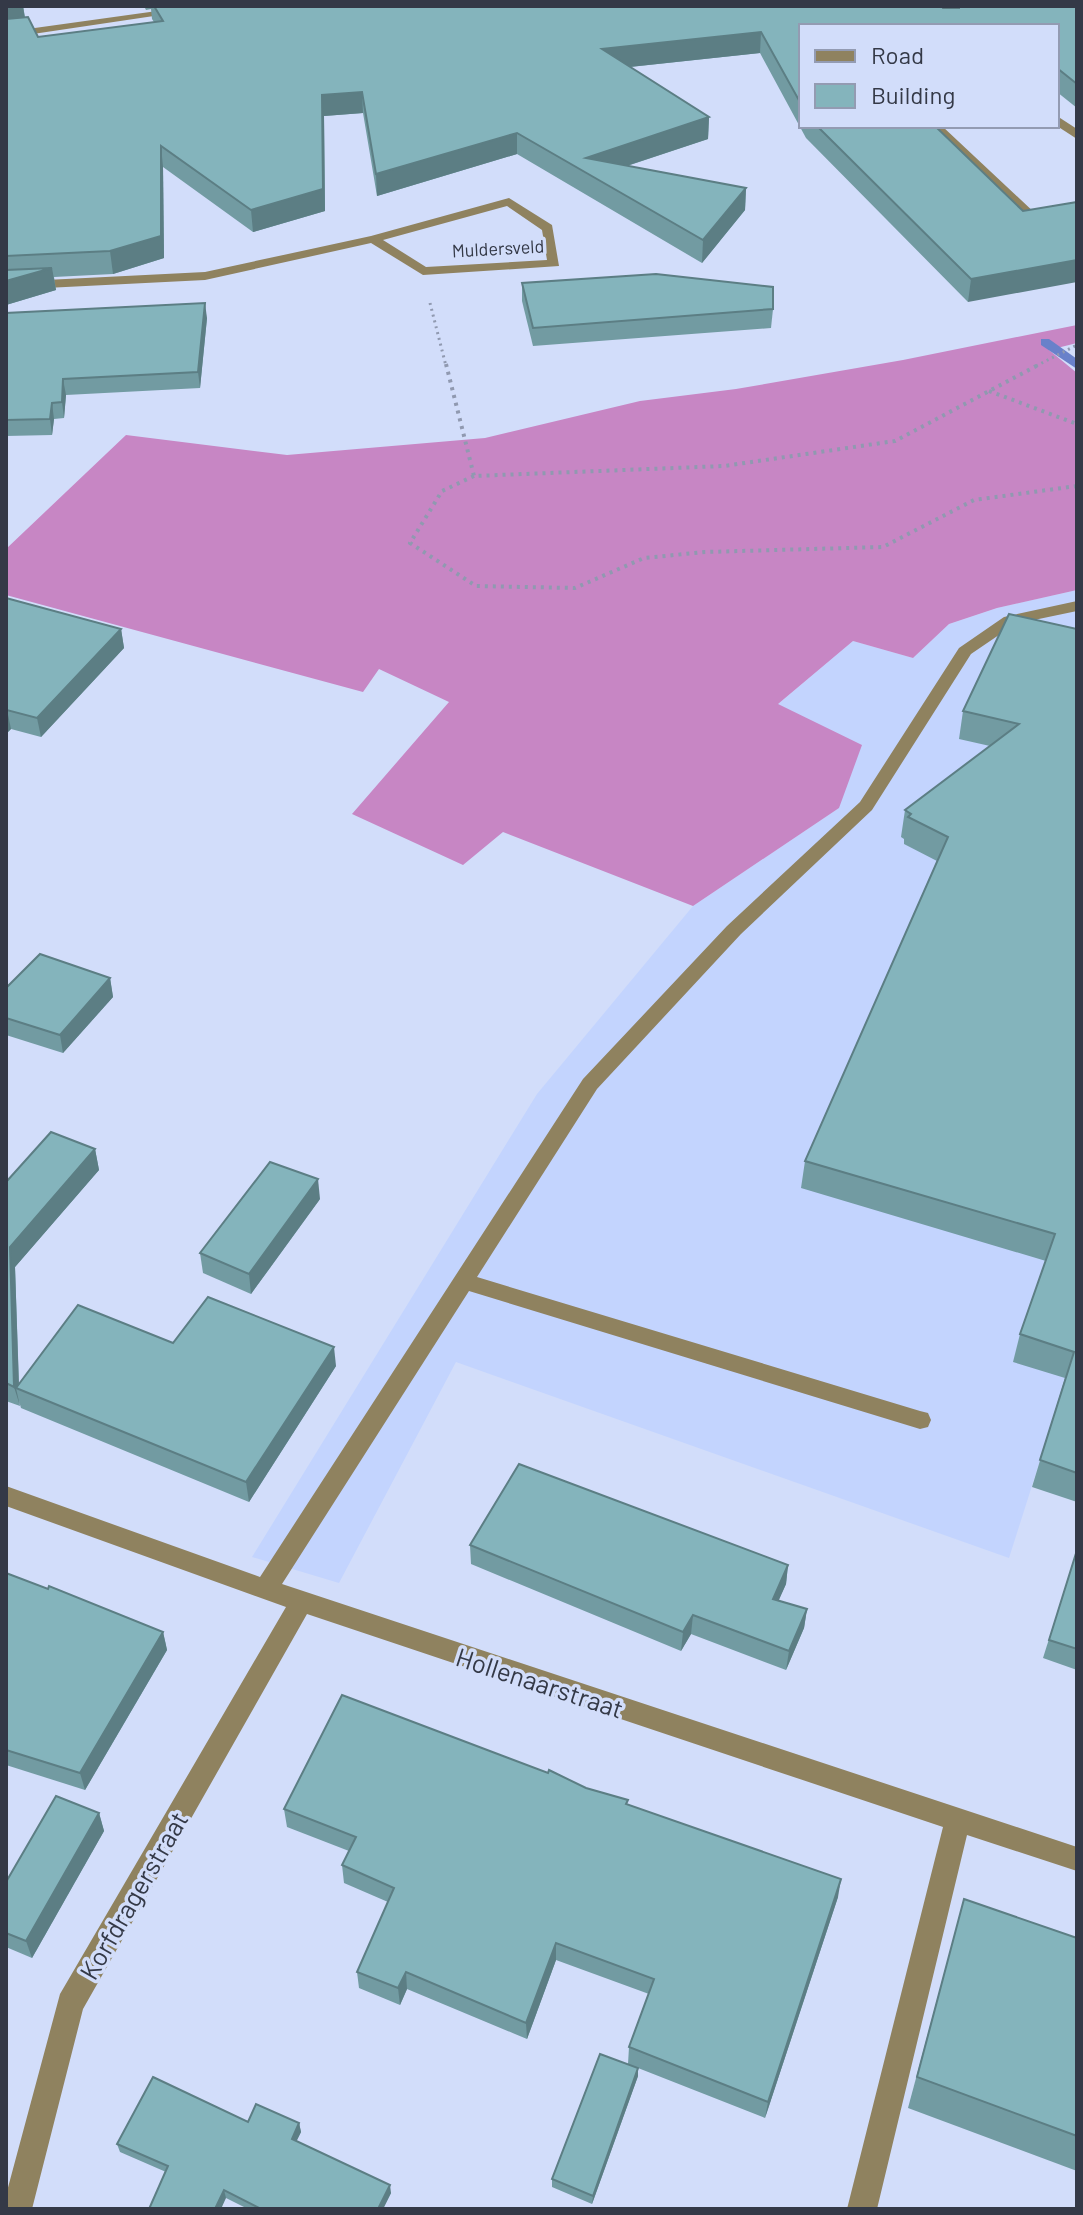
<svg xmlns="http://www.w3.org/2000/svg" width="1083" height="2215" viewBox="0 0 1083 2215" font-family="Barlow,sans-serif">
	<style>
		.built { fill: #c3d4fe }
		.forest { fill: #c786c4 }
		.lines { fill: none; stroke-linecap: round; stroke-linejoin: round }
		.stream { fill: #6981ca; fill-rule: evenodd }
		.path-far1 { stroke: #9099b0; stroke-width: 3; stroke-dasharray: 2 4; stroke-linecap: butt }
		.path { stroke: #9099b0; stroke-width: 4; stroke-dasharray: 3 5; stroke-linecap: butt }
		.minor { fill: #8f825f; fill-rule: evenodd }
		.wall { fill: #729ba2 }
		.shaded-wall { fill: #5c7e84 }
		.building { fill: #84b4bc; stroke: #5c7e84; stroke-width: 2 }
		.labels { text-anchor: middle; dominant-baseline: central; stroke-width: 7; stroke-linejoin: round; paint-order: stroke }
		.far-street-label { font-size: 18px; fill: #343947; stroke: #d2ddfa }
		.near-street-label { font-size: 26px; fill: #343947; stroke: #d2ddfa }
	</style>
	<rect width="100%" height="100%" fill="#d2ddfa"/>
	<path class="built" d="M1077,590V1382L1066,1379L1009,1558L456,1362L339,1583L252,1557L537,1094L693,906L839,808L777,705L853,641L913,658L949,624L997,608Z"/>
	<path class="forest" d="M1077,325V343L1049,350L1077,373V590L997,608L949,624L913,658L853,641L778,704L862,745L839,808L693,906L503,832L463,865L352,814L449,702L379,669L363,692L6,595V549L126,435L287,455L485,438L640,401L736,389L903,360Z"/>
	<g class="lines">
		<path class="stream" d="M1041,339H1049L1077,359V369L1041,345Z"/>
		<g class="path-far1">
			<path d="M430,303L446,366"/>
			<path d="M1036,366L1077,345"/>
		</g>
		<g class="path">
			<path d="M446,364L474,476L724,466L895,441L1040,364"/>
			<path d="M989,391L1077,424"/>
			<path d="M474,476L442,491L410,543L476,586L575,588L644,558L705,552L883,547L974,500L1077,486"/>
		</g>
		<g class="minor">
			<path d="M193,6H221L6,38V32Z"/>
			<path d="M1057,116L1077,129V139L1057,126Z"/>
			<path d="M929,126H942L1037,215L1077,208V216L1030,222Z"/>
			<path d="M509,198L552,225L559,266L423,275L371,243L205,280L6,290V282L205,272L371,236ZM507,206L542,230L547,260L426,267L383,240Z"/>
			<path d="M1077,601V611L1015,624L971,654L872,810L741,934L597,1089L477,1277L920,1411L928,1413L931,1420L928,1427L920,1429L469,1291L282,1584L1077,1847V1871L967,1835L877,2209H847L943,1827L307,1614L83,2009L32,2209H6V2195L60,1994L286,1607L6,1506V1486L260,1577L583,1079L727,926L860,802L959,648L1004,617Z"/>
		</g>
	</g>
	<g class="wall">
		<path d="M6,6H23L25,17L38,37L154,22L152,19L151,9L146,10L144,6H1077V108L1057,92V26H801V126H935L1023,211L968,302L806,138L760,53L630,67L709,117L708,139L627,166L746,188L745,210L702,263L517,154L377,196L363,113L324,116L325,211L253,232L163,167L164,258L113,274L54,277L56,290L6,305Z"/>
		<path d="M522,283L773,309L771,328L533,346L522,301Z"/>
		<path d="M6,313L207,318L200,388L66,395L64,418L54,419L52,435L6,436Z"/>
		<path d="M6,598L121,629L124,648L41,737L11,729L6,734Z"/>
		<path d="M1077,629V1502L1032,1487L1065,1378L1013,1362L1020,1334L1046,1261L801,1188L805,1161L937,861L904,844V839L901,837L905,810L990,746L959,739L963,711Z"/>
		<path d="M110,978L113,997L63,1053L6,1035V988Z"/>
		<path d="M95,1149L99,1170L15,1267L19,1384L173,1343L336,1366L249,1502L21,1408L19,1401L20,1406L6,1401V1180L7,1181Z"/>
		<path d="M320,1199L251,1294L203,1273L200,1253Z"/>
		<path d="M470,1545L788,1565L786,1584L778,1601L807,1609L804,1628L786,1670L691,1634L681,1651L471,1564Z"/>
		<path d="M1077,1550V1670L1043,1658Z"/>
		<path d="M6,1573L163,1632L167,1650L85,1790L6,1765Z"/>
		<path d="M586,1788L627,1804L838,1897L765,2118L638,2068V2076L592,2204L552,2187V2179L628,2064L629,2047L649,1994L556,1960L527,2039L407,1989L400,2005L359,1988L357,1972L388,1902L344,1883L342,1865L349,1851L287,1827L284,1809Z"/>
		<path d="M99,1813L104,1831L32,1958L6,1947V1882Z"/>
		<path d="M964,1899L1077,1938V2171L908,2108Z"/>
		<path d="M248,2122L299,2123L301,2132L296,2142L391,2193L383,2209H248L226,2198L120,2152L117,2144Z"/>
	</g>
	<g class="shaded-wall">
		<path d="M23,6L26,26L6,30V9Z"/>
		<path d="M761,32L760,53L601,70L602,49Z"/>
		<path d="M362,92L363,113L324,116L325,211L253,232L251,210L322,95Z"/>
		<path d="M709,117L708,139L593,177L586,158Z"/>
		<path d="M517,133V154L377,196L376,174Z"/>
		<path d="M161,146L163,167L164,258L113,274L110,251Z"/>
		<path d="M746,188L745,210L702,263L703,240Z"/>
		<path d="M1077,260V282L968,302L971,279Z"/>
		<path d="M52,268L56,290L6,305V281Z"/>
		<path d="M205,303L207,318L200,388L198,372Z"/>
		<path d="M63,379L66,395L64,418L62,402Z"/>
		<path d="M52,403L54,419L52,435L50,419Z"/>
		<path d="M121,629L124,648L41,737L37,718Z"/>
		<path d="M7,710L11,729L6,734V711Z"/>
		<path d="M110,978L113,997L63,1053L60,1035Z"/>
		<path d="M95,1149L99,1170L15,1267L19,1389L16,1388L20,1406L14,1387L10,1247Z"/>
		<path d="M318,1179L320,1199L251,1294L249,1274Z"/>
		<path d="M334,1347L336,1366L249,1502L246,1482Z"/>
		<path d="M788,1565L786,1584L771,1618L773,1599Z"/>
		<path d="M807,1609L804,1628L786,1670L789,1651Z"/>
		<path d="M693,1615L691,1634L681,1651L683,1632Z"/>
		<path d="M163,1632L167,1650L85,1790L80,1773Z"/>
		<path d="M99,1813L104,1831L32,1958L26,1941Z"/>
		<path d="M841,1879L838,1897L765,2118L768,2102Z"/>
		<path d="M556,1943V1960L527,2039L526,2023Z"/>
		<path d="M406,1972L407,1989L400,2005L398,1988Z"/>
		<path d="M638,2068V2076L592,2204L593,2196Z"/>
		<path d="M299,2123L301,2132L293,2148L292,2139Z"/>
		<path d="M390,2185L391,2193L383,2209H378Z"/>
		<path d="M224,2190L226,2198L221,2209H215Z"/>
	</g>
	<g class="building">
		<path d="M6,6H22L6,9Z"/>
		<path d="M154,6H942L943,8H959V6H1077V84L1057,68V26H801V104L761,32L602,49L709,117L586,158L746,188L703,240L517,133L376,174L362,92L322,95L323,189L251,210L161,146V236L110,251L6,256V19L28,17L38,37L163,21Z"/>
		<path d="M817,126H935L1023,211L1077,202V260L971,279Z"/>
		<path d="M52,268L6,281V270Z"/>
		<path d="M656,274L773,287V309L533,328L522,283Z"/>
		<path d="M205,303L198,372L63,379L62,402L52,403L50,419L6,420V313Z"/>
		<path d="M6,598L121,629L37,718L7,710L6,711Z"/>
		<path d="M1009,614L1077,629V1473L1040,1460L1074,1352L1020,1334L1055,1234L805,1161L948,837L908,817L911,814L905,810L1019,724L963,711Z"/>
		<path d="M40,954L110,978L60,1035L6,1018V988Z"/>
		<path d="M51,1132L95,1149L10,1247L14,1387L6,1383V1180L7,1181Z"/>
		<path d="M270,1162L318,1179L249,1274L200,1253Z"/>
		<path d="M208,1297L334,1347L246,1482L16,1388L78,1305L173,1343Z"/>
		<path d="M519,1464L788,1565L773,1599L807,1609L789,1651L693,1615L683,1632L470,1545Z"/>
		<path d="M1077,1550V1649L1049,1640Z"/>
		<path d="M6,1573L48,1589L49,1586L163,1632L80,1773L6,1750Z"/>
		<path d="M342,1695L548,1773L549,1770L586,1788L628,1800L626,1804L841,1879L768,2102L629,2047L654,1979L556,1943L526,2023L406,1972L398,1988L357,1972L394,1888L342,1865L356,1837L284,1809Z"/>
		<path d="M56,1796L99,1813L26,1941L6,1933V1882Z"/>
		<path d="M964,1899L1077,1938V2136L917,2077Z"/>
		<path d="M600,2054L638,2068L593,2196L552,2179Z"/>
		<path d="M153,2077L248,2122L256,2104L299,2123L292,2139L390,2185L378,2209H261L224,2190L215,2209H149L168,2166L117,2144Z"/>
	</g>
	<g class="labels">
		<g class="far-street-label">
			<text transform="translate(498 248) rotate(-3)">Muldersveld</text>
		</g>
		<g class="near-street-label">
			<text transform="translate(540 1682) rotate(18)">Hollenaarstraat</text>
			<text transform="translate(133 1895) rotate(-60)">Korfdragerstraat</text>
		</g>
	</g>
	<rect width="1083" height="2215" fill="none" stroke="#343947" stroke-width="16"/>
	<rect x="799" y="24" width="260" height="104" fill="#d2ddfa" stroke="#939bb2" stroke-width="2"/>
	<rect x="815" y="50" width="40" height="12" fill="#8f825f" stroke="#939bb2" stroke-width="2"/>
	<text x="871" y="64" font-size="24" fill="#343947">Road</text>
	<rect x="815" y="84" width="40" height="24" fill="#84b4bc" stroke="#939bb2" stroke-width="2"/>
	<text x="871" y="104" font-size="24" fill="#343947">Building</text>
</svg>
